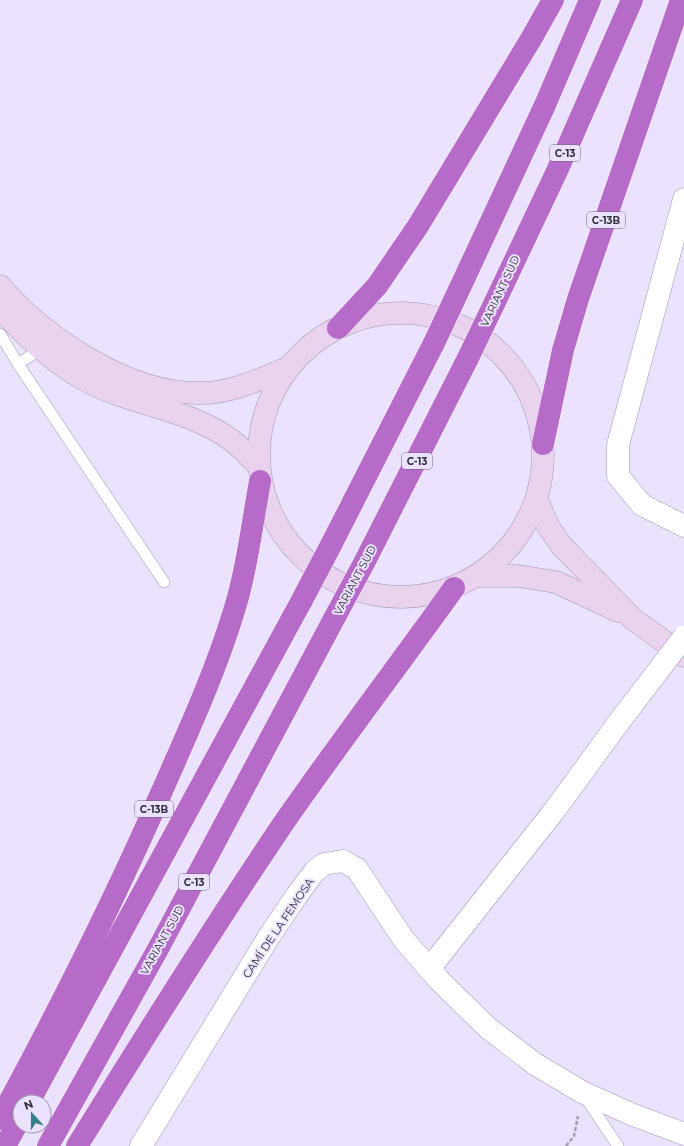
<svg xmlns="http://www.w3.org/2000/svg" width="684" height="1146" viewBox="0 0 684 1146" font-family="Montserrat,sans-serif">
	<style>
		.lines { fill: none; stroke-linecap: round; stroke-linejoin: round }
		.lane-casing { stroke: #a096b5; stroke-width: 12 }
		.street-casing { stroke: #a096b5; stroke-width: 23 }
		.secondary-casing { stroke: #a096b5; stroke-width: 23 }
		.highway-casing { stroke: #fff; stroke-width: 23 }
		.path { stroke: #a59eb3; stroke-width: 2.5; stroke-dasharray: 4 2; stroke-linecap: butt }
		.lane { stroke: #fff; stroke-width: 11 }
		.street { stroke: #fff; stroke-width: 22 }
		.secondary { stroke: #e9d3ef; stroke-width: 22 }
		.highway { stroke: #b76bc9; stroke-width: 22 }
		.street-bridge-casing { stroke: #a096b5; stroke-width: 23; stroke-linecap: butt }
		.highway-bridge-casing { stroke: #fff; stroke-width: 23; stroke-linecap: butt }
		.street-bridge { stroke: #fff; stroke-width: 22 }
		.highway-bridge { stroke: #b76bc9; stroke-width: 22 }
		.labels { text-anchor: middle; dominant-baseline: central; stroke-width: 4; stroke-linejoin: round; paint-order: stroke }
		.shield { fill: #ebe2fd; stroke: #6b6576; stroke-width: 1 }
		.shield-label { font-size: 10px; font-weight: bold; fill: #34303c }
		.street-label { font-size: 11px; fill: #34303c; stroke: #ebe2fd }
	</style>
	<rect width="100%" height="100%" fill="#ebe2fd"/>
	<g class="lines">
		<g class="lane-casing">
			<g id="lane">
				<path d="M0,334L18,364L164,582"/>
				<path d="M18,364L33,354L43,351"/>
				<path d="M585,1097L618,1146"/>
			</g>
		</g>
		<g class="street-casing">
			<g id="street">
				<path d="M684,199L618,445V476L642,505L684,526"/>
				<path d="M429,969L554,811L619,722"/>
				<path d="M141,1146L270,935L297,895L315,871L324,864L343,861L357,869L404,940L439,980L488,1028L535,1064L582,1092L631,1114L684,1134"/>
			</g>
		</g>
		<g class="secondary-casing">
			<g id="secondary">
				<path d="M0,286C45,338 129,395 201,393C232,393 260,379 288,368"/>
				<path d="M0,308C25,336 52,362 85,380C130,405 190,409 231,440C241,447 249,457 258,465"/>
				<circle cx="401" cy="455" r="142"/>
				<path d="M537,499L548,526L561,545L633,619L684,656"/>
				<path d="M477,576H518L556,582L618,611"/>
			</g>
		</g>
		<g class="highway-casing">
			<g id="highway">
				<path d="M458,292L545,105L590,0"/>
				<path d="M494,304L557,171L632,0"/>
				<path d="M338,328L377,286L418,226L531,39L553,0"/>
				<path d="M543,444L563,350L578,299L681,0"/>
				<path d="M331,545L434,343"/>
				<path d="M364,563L468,358"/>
				<path d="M29,1102L302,600"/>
				<path d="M0,1119C58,1012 113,903 162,791C188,732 215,673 234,611C247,569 252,524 260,481"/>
				<path d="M5,1146L20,1119"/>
				<path d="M48,1146L158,949L336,615"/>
				<path d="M77,1146C145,1036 213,927 285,821C340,742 398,666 454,588"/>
			</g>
		</g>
		<path class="path" d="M566,1146L574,1136L578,1116"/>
		<use href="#lane" class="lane"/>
		<use href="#street" class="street"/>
		<use href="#secondary" class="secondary"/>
		<use href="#highway" class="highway"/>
		<g class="street-bridge-casing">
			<path id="street-bridge" d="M619,722L684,637"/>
		</g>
		<g class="highway-bridge-casing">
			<g id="highway-bridge">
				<path d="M434,343L458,292"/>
				<path d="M468,358L494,304"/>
				<path d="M302,600L331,545"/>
				<path d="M336,615L364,563"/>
			</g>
		</g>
		<use href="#street-bridge" class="street-bridge"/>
		<use href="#highway-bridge" class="highway-bridge"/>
	</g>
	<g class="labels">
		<g class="shield">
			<rect x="550" y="145" width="30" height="16" rx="3"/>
			<rect x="587" y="212" width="38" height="16" rx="3"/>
			<rect x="402" y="453" width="30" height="16" rx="3"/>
			<rect x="135" y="801" width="38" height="16" rx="3"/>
			<rect x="179" y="874" width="30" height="16" rx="3"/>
		</g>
		<g class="shield-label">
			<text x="565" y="153">C-13</text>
			<text x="606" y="220">C-13B</text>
			<text x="417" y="461">C-13</text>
			<text x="154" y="809">C-13B</text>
			<text x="194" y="882">C-13</text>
		</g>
		<g class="street-label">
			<text transform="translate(500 291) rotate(-65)">VARIANT SUD</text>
			<text transform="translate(355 580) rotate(-62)">VARIANT SUD</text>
			<text transform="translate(278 928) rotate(-56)">CAMÍ DE LA FEMOSA</text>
			<text transform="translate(162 940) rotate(-61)">VARIANT SUD</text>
		</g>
	</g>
	<g transform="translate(32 1114) rotate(339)"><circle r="19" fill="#ebe2fd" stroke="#a29bb0"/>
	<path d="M0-3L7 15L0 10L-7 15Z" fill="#388087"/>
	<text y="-6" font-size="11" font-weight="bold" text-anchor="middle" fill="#34303c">N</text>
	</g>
</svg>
